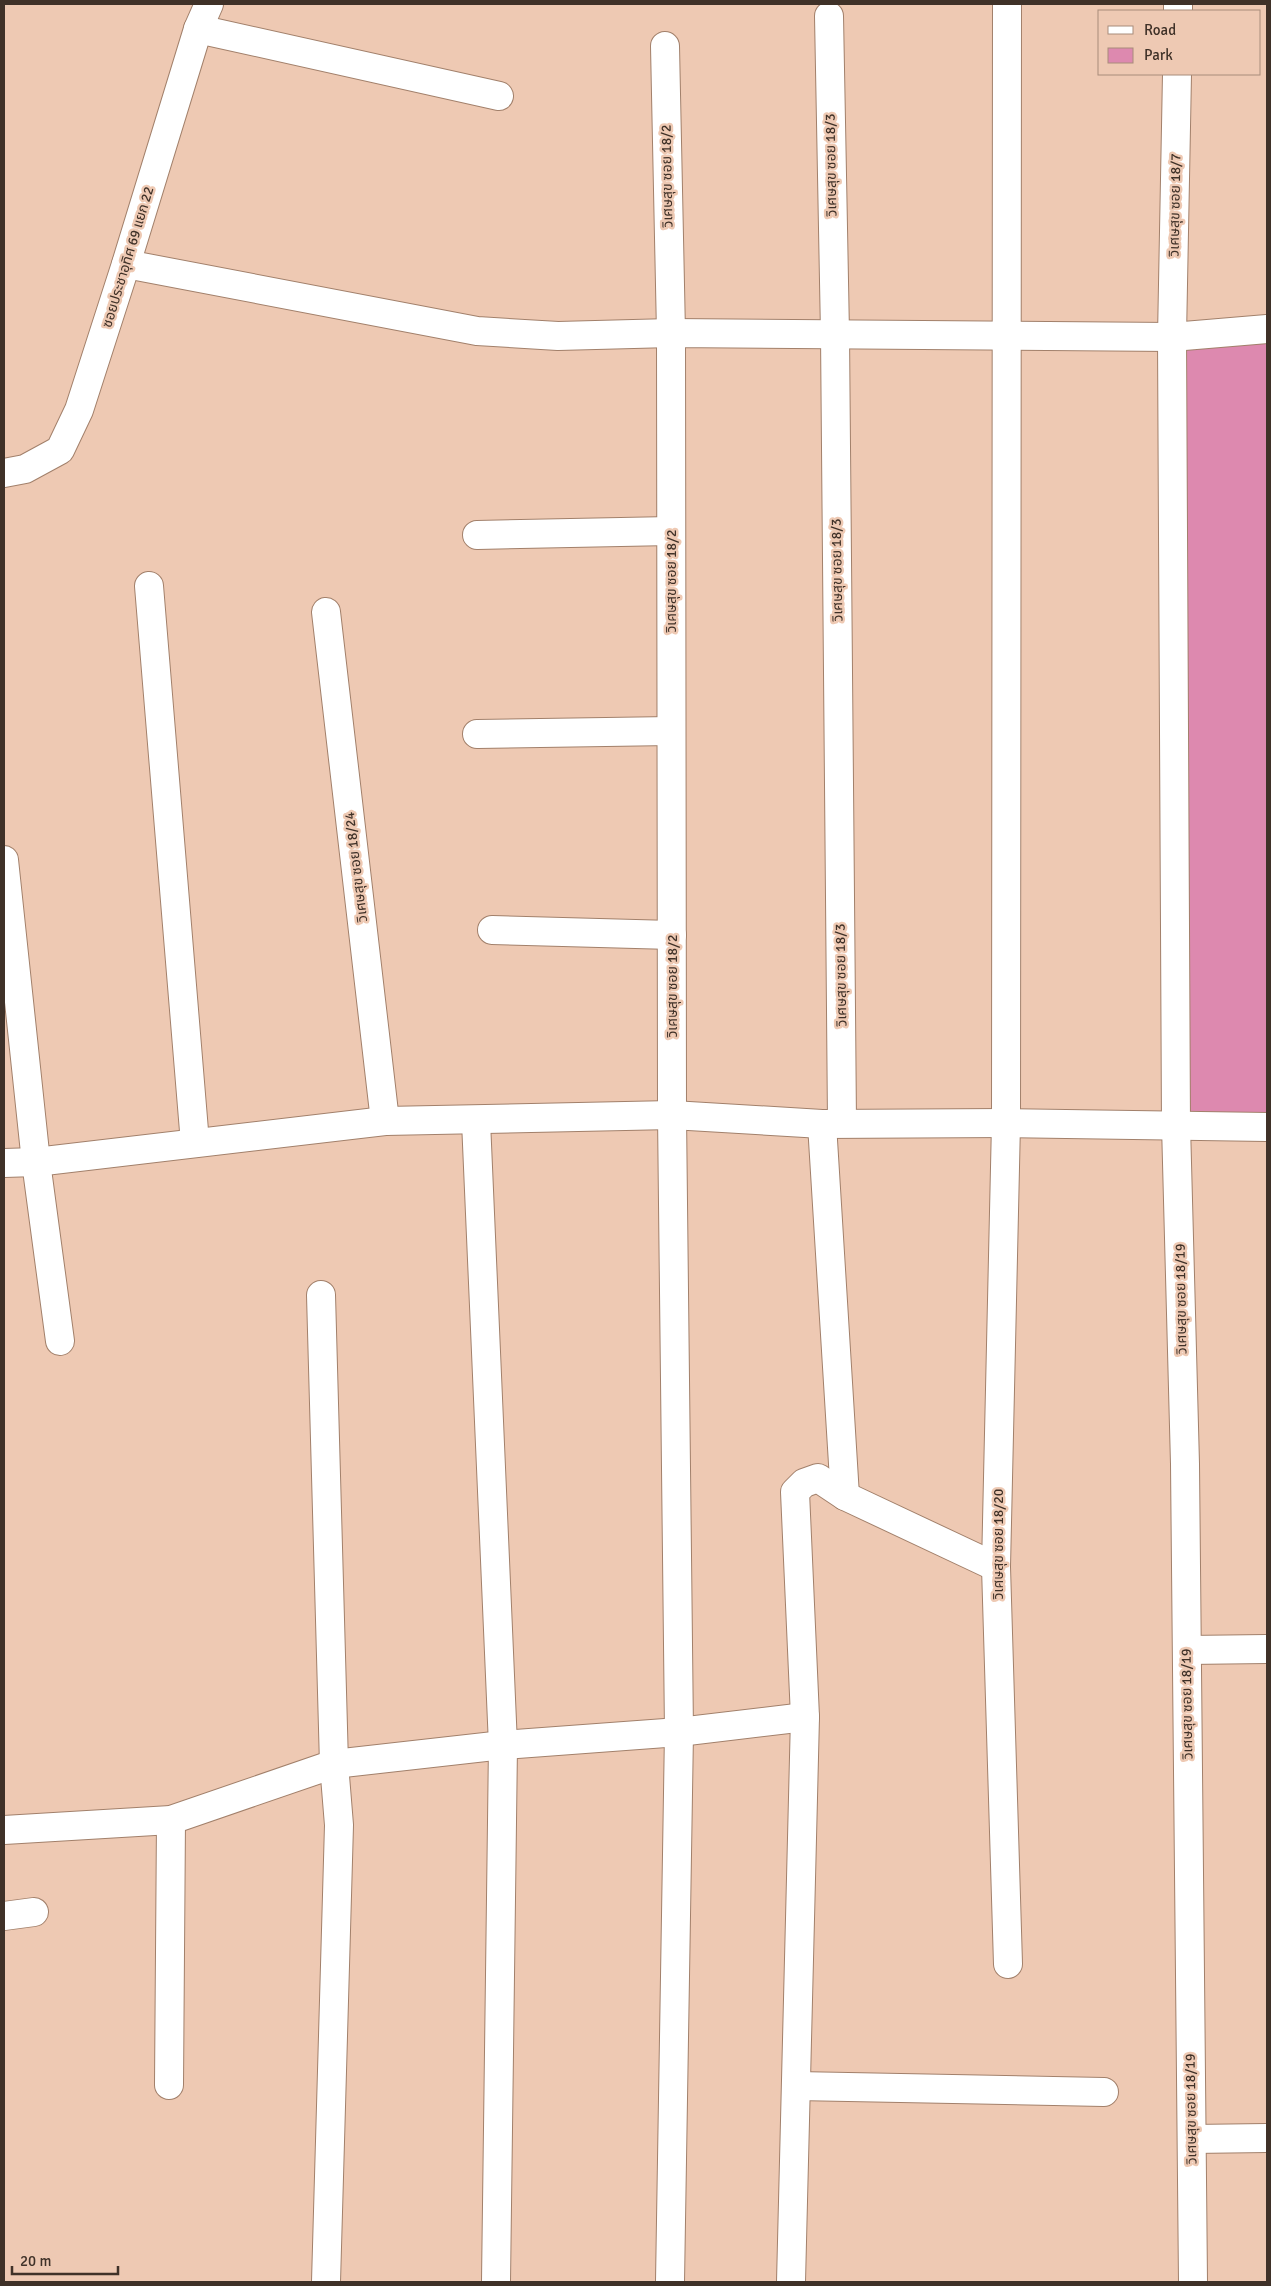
<svg xmlns="http://www.w3.org/2000/svg" width="1271" height="2286" viewBox="0 0 1271 2286" font-family="Signika,'Noto Sans Thai',sans-serif">
	<style>
		.green { fill: #dd89af }
		.lines { fill: none; stroke-linecap: round; stroke-linejoin: round }
		.minor-casing { stroke: #a2806b; stroke-width: 30 }
		.minor { stroke: #fff; stroke-width: 28 }
		.labels { text-anchor: middle; dominant-baseline: central; stroke-width: 5; stroke-linejoin: round; paint-order: stroke }
		.street-label { font-size: 14px; fill: #3f3128; stroke: #eec9b3 }
	</style>
	<rect width="100%" height="100%" fill="#eec9b3"/>
	<path class="green" d="M1267,329V1126L1176,1125L1172,337Z"/>
	<g class="lines">
		<g class="minor-casing">
			<g id="minor">
				<path d="M1007,4L1006,1123L996,1567L1008,1964"/>
				<path d="M1178,11V4"/>
				<path d="M829,16L835,334L842,1123"/>
				<path d="M198,29L499,96"/>
				<path d="M665,46L671,333L672,1115L679,1732L670,2282"/>
				<path d="M1177,74L1172,337L1176,1125L1185,1464L1193,2282"/>
				<path d="M126,264L477,331L558,336L671,333L1172,337L1267,329"/>
				<path d="M4,473L25,469L60,450L79,410L126,264L198,29L209,4"/>
				<path d="M477,535L671,531"/>
				<path d="M149,586L195,1143"/>
				<path d="M326,612L385,1121"/>
				<path d="M477,734L671,731"/>
				<path d="M4,860L36,1162L60,1341"/>
				<path d="M492,930L672,935"/>
				<path d="M476,1121L503,1745L496,2282"/>
				<path d="M822,1124L845,1496"/>
				<path d="M4,1163L36,1162L385,1121L672,1115L822,1124L1006,1123L1267,1127"/>
				<path d="M321,1295L334,1764L339,1825L326,2282"/>
				<path d="M1187,1650L1267,1649"/>
				<path d="M4,1830L171,1820L334,1764L503,1745L679,1732L805,1717"/>
				<path d="M4,1916L34,1912"/>
				<path d="M169,2085L171,1820"/>
				<path d="M796,2086L1104,2092"/>
				<path d="M1192,2139L1267,2138"/>
				<path d="M791,2282L805,1717L795,1492L804,1483L818,1478L845,1496L996,1567"/>
			</g>
		</g>
		<use href="#minor" class="minor"/>
	</g>
	<g class="labels">
		<g class="street-label">
			<text transform="translate(831 165) rotate(-91)">วิเศษสุข ซอย 18/3</text>
			<text transform="translate(667 176) rotate(-91)">วิเศษสุข ซอย 18/2</text>
			<text transform="translate(1175 205) rotate(-89)">วิเศษสุข ซอย 18/7</text>
			<text transform="translate(128 257) rotate(-73)">ซอยประชาอุทิศ 69 แยก 22</text>
			<text transform="translate(837 570) rotate(-91)">วิเศษสุข ซอย 18/3</text>
			<text transform="translate(671 581) rotate(-90)">วิเศษสุข ซอย 18/2</text>
			<text transform="translate(356 867) rotate(-97)">วิเศษสุข ซอย 18/24</text>
			<text transform="translate(841 975) rotate(-91)">วิเศษสุข ซอย 18/3</text>
			<text transform="translate(672 986) rotate(-90)">วิเศษสุข ซอย 18/2</text>
			<text transform="translate(1181 1299) rotate(-91)">วิเศษสุข ซอย 18/19</text>
			<text transform="translate(998 1544) rotate(-90)">วิเศษสุข ซอย 18/20</text>
			<text transform="translate(1187 1704) rotate(-91)">วิเศษสุข ซอย 18/19</text>
			<text transform="translate(1191 2109) rotate(-91)">วิเศษสุข ซอย 18/19</text>
		</g>
	</g>
	<rect width="1271" height="2286" fill="none" stroke="#3f3128" stroke-width="10"/>
	<rect x="1098" y="10" width="162" height="65" fill="#eec9b3" stroke="#a88c7b"/>
	<rect x="1108" y="26" width="25" height="8" fill="#ffffff" stroke="#a88c7b"/>
	<text x="1144" y="35" font-size="15" fill="#3f3128">Road</text>
	<rect x="1108" y="48" width="25" height="15" fill="#dd89af" stroke="#a88c7b"/>
	<text x="1144" y="60" font-size="15" fill="#3f3128">Park</text>
	<path d="M12 2266v8h106v-8" fill="none" stroke="#3f3128" stroke-width="2.5"/>
	<text x="20" y="2266" font-size="15" fill="#3f3128" stroke="#eec9b3" stroke-width="4" paint-order="stroke">20 m</text>
</svg>
